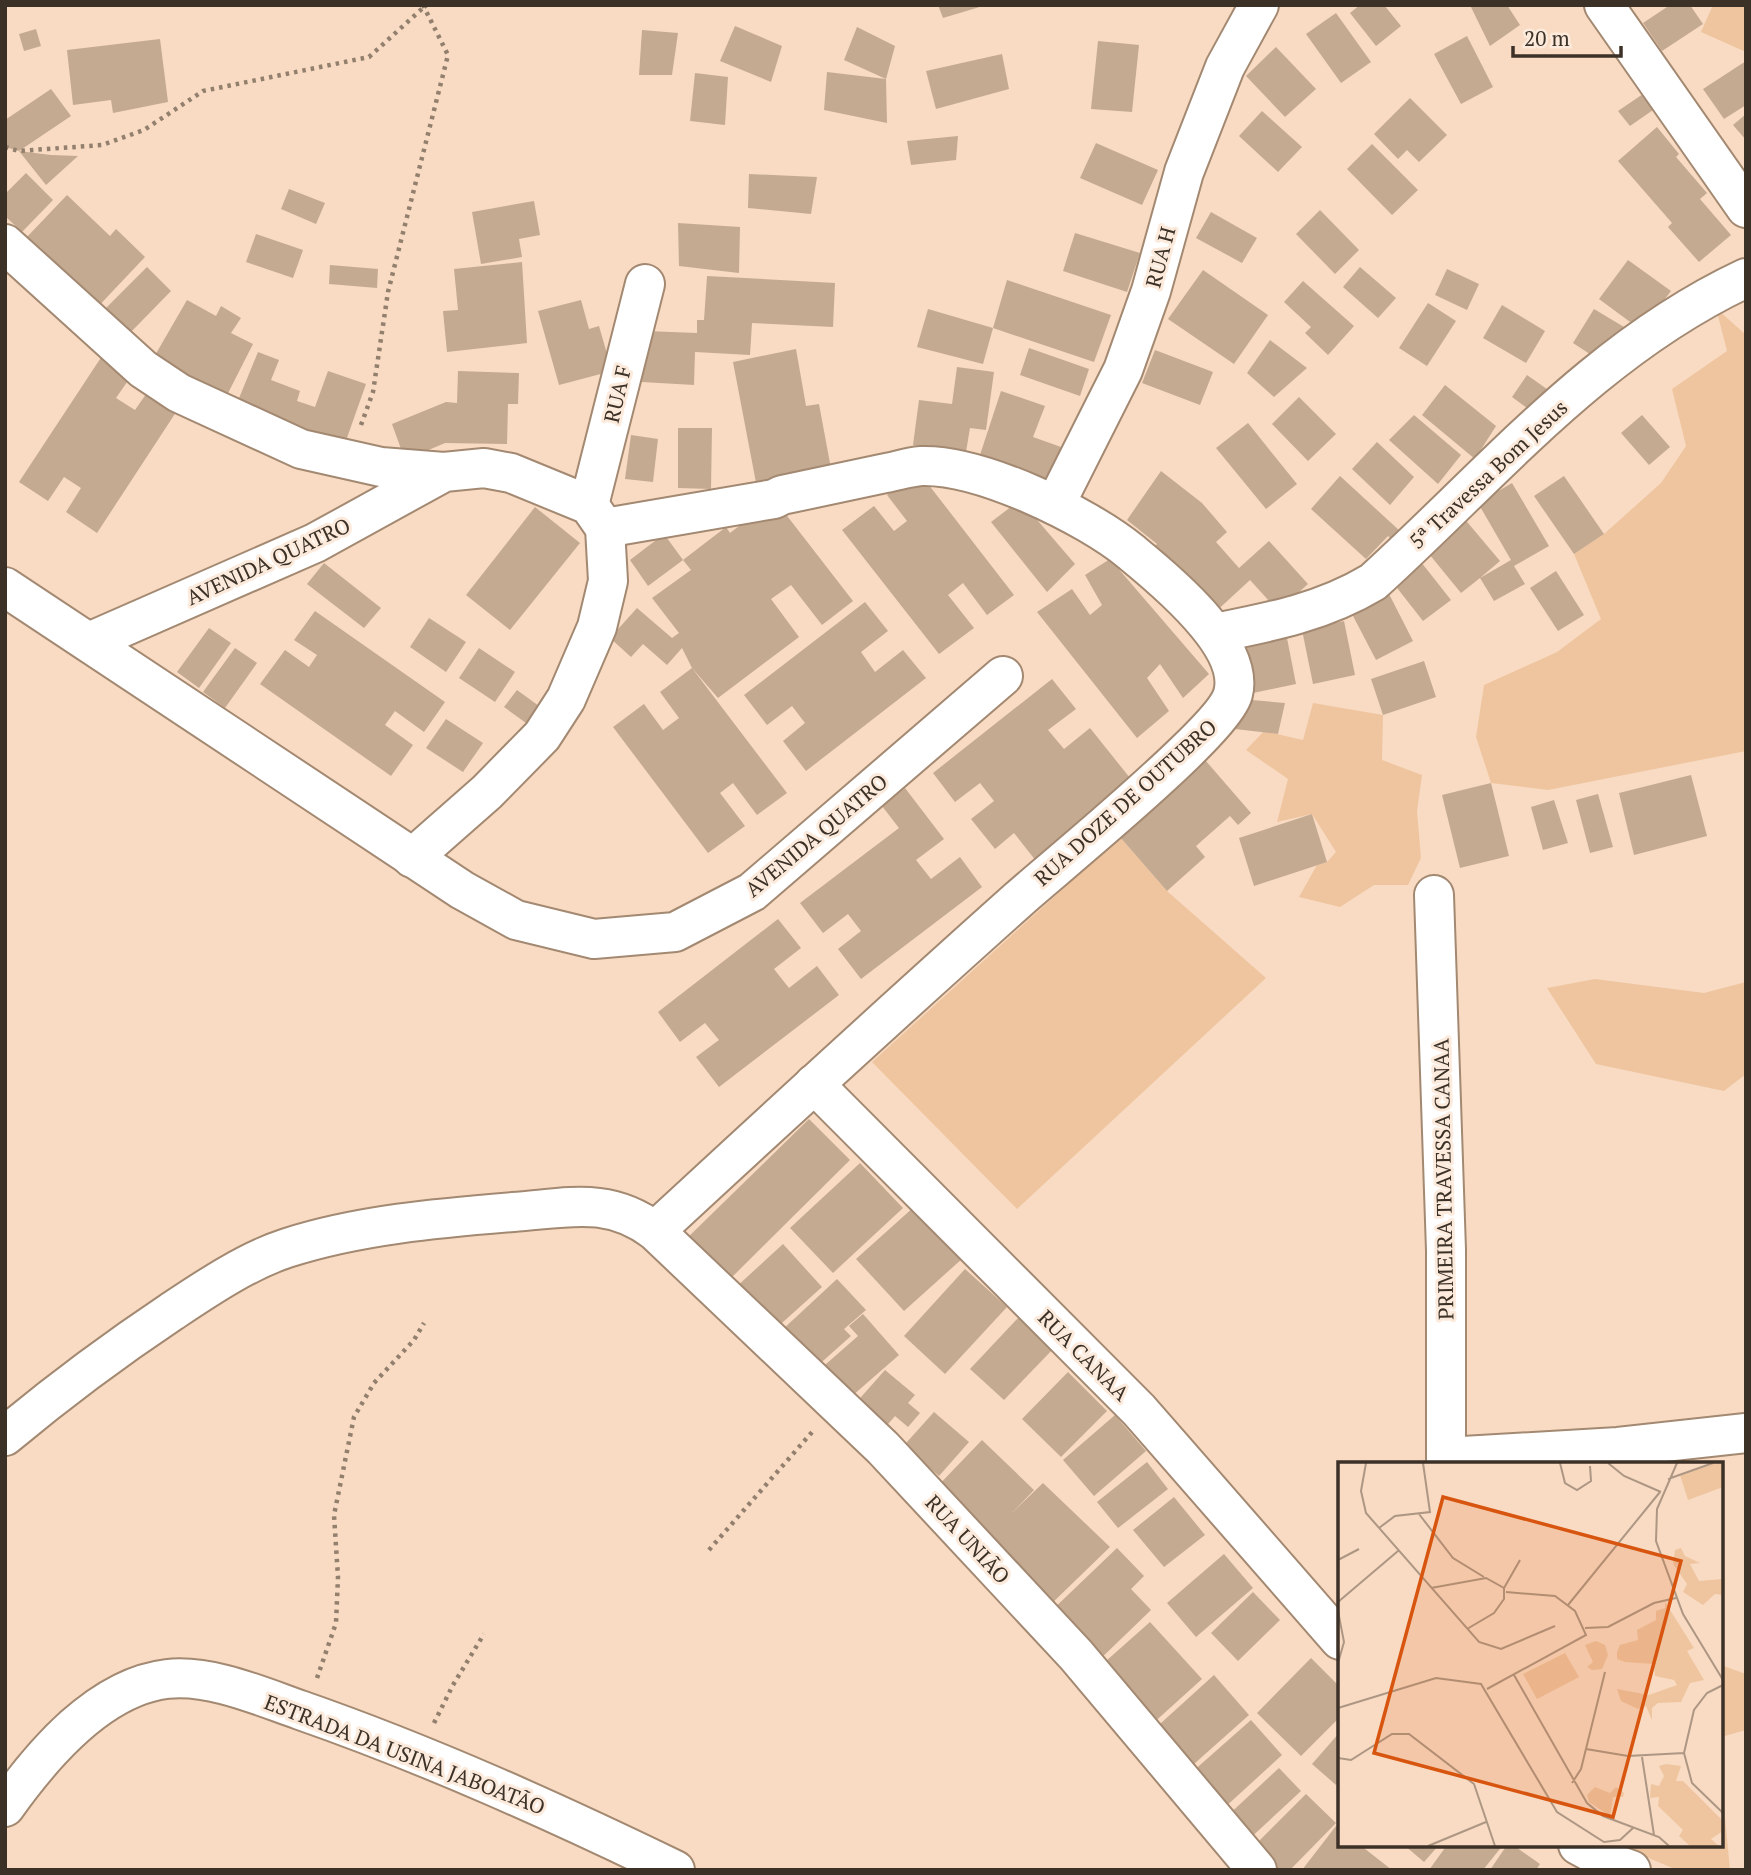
<svg xmlns="http://www.w3.org/2000/svg" width="1751" height="1875" viewBox="0 0 1751 1875" font-family="'PT Serif',serif">
	<style>
		.green { fill: #efc5a0 }
		.building { fill: #c5aa92 }
		.lines { fill: none; stroke-linecap: round; stroke-linejoin: round }
		.minor-casing { stroke: #a38972; stroke-width: 42 }
		.path { stroke: #927f6e; stroke-width: 4.5; stroke-dasharray: 3.5 5; stroke-linecap: butt }
		.minor { stroke: #fff; stroke-width: 38 }
		.labels { text-anchor: middle; dominant-baseline: central; stroke-width: 6; stroke-linejoin: round; paint-order: stroke }
		.street-label { font-size: 21px; fill: #3c3127; stroke: #fcebdc }
		.inset-road { fill: none; stroke: #ad9784; stroke-width: 2 }
		.view { fill: #d7550f; fill-opacity: 0.15; stroke: #d7550f; stroke-width: 3.5 }
		.inset-edge { fill: none; stroke: #3c3127; stroke-width: 3.5 }
	</style>
	<rect width="100%" height="100%" fill="#f8dbc2"/>
	<g class="green">
		<path d="M1713,5H1746V52L1701,32Z"/>
		<path d="M1716,308L1746,335V751L1548,790L1491,783L1476,737L1484,685L1557,652L1601,619L1574,554L1604,534L1661,483L1686,446L1672,389L1727,351Z"/>
		<path d="M1313,703L1383,715L1382,760L1422,775L1417,811L1421,858L1408,885H1374L1340,907L1299,897L1317,865L1327,862L1336,852L1312,814L1277,822L1288,779L1246,750L1264,731L1303,740Z"/>
		<path d="M1120,837L1167,891L1266,978L1017,1209L872,1062Z"/>
		<path d="M1595,979L1704,993L1746,982V1074L1724,1091L1596,1064L1547,988Z"/>
		<path d="M1721,1665L1746,1674V1730L1721,1737Z"/>
		<path d="M1721,1775L1730,1870H1677L1618,1845H1721Z"/>
	</g>
	<g class="building">
		<path d="M938,5H983V6L943,18Z"/>
		<path d="M1360,5H1384L1401,26L1376,46L1350,13Z"/>
		<path d="M1470,5H1507L1520,25L1490,46Z"/>
		<path d="M1670,5H1690L1703,24L1662,51L1643,23Z"/>
		<path d="M1336,13L1371,62L1341,83L1306,34Z"/>
		<path d="M735,26L782,46L771,82L720,61Z"/>
		<path d="M857,27L895,46L886,79L844,60Z"/>
		<path d="M36,29L41,46L24,51L19,34Z"/>
		<path d="M642,30L678,33L672,75H639Z"/>
		<path d="M1467,36L1493,87L1461,104L1434,54Z"/>
		<path d="M160,39L168,102L113,113L111,100L73,105L67,50Z"/>
		<path d="M1098,41L1139,45L1132,112L1091,109Z"/>
		<path d="M1276,47L1316,89L1285,117L1246,76Z"/>
		<path d="M1002,54L1009,89L936,109L926,71Z"/>
		<path d="M1746,61V105L1724,119L1703,89Z"/>
		<path d="M827,72L886,79L887,123L824,110Z"/>
		<path d="M695,73L728,77L725,125L690,121Z"/>
		<path d="M51,89L71,116L19,151L5,147V120Z"/>
		<path d="M1643,94L1653,110L1630,126L1618,111Z"/>
		<path d="M1410,98L1447,135L1419,162L1407,150L1398,159L1374,134Z"/>
		<path d="M1262,111L1302,147L1278,172L1239,136Z"/>
		<path d="M1746,114V140L1733,125Z"/>
		<path d="M1657,127L1679,154L1676,157L1707,193L1700,199L1731,235L1699,262L1668,227L1672,223L1618,161Z"/>
		<path d="M958,136L956,160L911,165L907,141Z"/>
		<path d="M1096,143L1158,170L1142,205L1080,178Z"/>
		<path d="M1372,144L1418,190L1392,215L1347,169Z"/>
		<path d="M19,151L51,155L78,156L46,185Z"/>
		<path d="M26,173L53,200L22,232L5,216V194Z"/>
		<path d="M749,174L817,177L811,214L748,208Z"/>
		<path d="M289,189L325,203L316,224L281,209Z"/>
		<path d="M67,195L110,236L116,229L145,257L92,313L70,278L27,237Z"/>
		<path d="M534,201L540,235L519,239L522,257L481,264L472,212Z"/>
		<path d="M1320,210L1359,250L1335,274L1296,234Z"/>
		<path d="M1211,212L1257,238L1242,263L1196,238Z"/>
		<path d="M678,223L740,227L739,273L679,266Z"/>
		<path d="M1075,233L1140,253L1127,292L1063,271Z"/>
		<path d="M256,234L303,250L293,278L246,262Z"/>
		<path d="M1628,260L1671,291L1641,330L1599,299Z"/>
		<path d="M522,262L527,343L447,352L443,311L458,310L454,269Z"/>
		<path d="M330,265L378,269L377,288L329,284Z"/>
		<path d="M147,267L171,291L128,335L103,311Z"/>
		<path d="M1360,267L1396,298L1378,318L1343,287Z"/>
		<path d="M1447,269L1479,284L1467,310L1435,295Z"/>
		<path d="M1203,270L1268,315L1234,364L1168,319Z"/>
		<path d="M707,276L835,283L833,327L752,323L750,355L695,352L694,385L642,382L646,331L697,333V320H704Z"/>
		<path d="M1007,280L1111,315L1094,362L993,328Z"/>
		<path d="M1303,281L1354,326L1328,355L1305,333L1311,327L1284,302Z"/>
		<path d="M187,300L216,316L221,306L241,318L231,333L253,344L224,401L150,364Z"/>
		<path d="M581,300L589,329L599,326L612,371L559,385L538,311Z"/>
		<path d="M1428,303L1456,321L1427,366L1399,348Z"/>
		<path d="M1502,305L1545,331L1526,363L1483,338Z"/>
		<path d="M928,309L993,328L983,364L917,347Z"/>
		<path d="M1594,309L1624,327L1602,362L1573,343Z"/>
		<path d="M1270,340L1307,368L1274,397L1247,373Z"/>
		<path d="M1029,348L1089,369L1080,396L1020,375Z"/>
		<path d="M796,349L806,406L819,404L832,474L757,488L733,362Z"/>
		<path d="M1155,350L1213,372L1200,405L1142,383Z"/>
		<path d="M258,352L279,360L271,380L300,391L297,401L315,407L328,371L366,384L342,452L235,408Z"/>
		<path d="M104,353L134,372L116,398L135,410L153,384L182,403L97,533L66,512L81,488L64,477L48,501L19,482Z"/>
		<path d="M957,367L994,372L986,430L970,428L966,452L913,445L919,400L952,404Z"/>
		<path d="M458,371L519,373L518,404H508L507,444L445,443L405,460L392,424L446,402L457,403Z"/>
		<path d="M1527,375L1554,394L1538,416L1512,397Z"/>
		<path d="M1445,385L1496,426L1475,459L1422,415Z"/>
		<path d="M1001,391L1045,406L1033,437L1061,447L1048,487L977,464Z"/>
		<path d="M1299,397L1336,434L1308,461L1272,424Z"/>
		<path d="M1414,415L1461,455L1438,484L1389,440Z"/>
		<path d="M1642,415L1670,447L1649,465L1621,433Z"/>
		<path d="M1248,423L1297,484L1266,509L1216,448Z"/>
		<path d="M678,428H712L711,489L678,488Z"/>
		<path d="M631,435L658,439L653,482L625,479Z"/>
		<path d="M1377,442L1414,477L1390,505L1352,469Z"/>
		<path d="M918,471L1014,595L987,615L963,583L948,595L974,628L939,654L842,530L874,506L894,531L907,521L887,495Z"/>
		<path d="M1161,471L1202,503L1227,532L1216,542L1239,568L1269,541L1308,584L1278,611L1250,580L1211,616L1149,550L1157,544L1127,520Z"/>
		<path d="M1340,476L1401,532L1393,541L1388,536L1366,559L1311,509Z"/>
		<path d="M1564,476L1604,534L1574,554L1534,496Z"/>
		<path d="M1512,483L1549,546L1514,566L1525,584L1494,601L1480,578L1461,593L1425,549L1463,517L1500,561L1480,578L1511,560L1478,503Z"/>
		<path d="M774,499L853,601L822,625L791,585L771,599L799,637L718,698L692,668L787,793L757,815L733,783L720,793L745,826L708,853L613,727L644,704L663,730L679,718L660,692L692,668L682,648L667,665L643,644L631,657L610,638L637,608L672,638L679,633L652,598L691,570L683,560L726,527L730,533Z"/>
		<path d="M1020,500L1075,564L1047,592L991,522Z"/>
		<path d="M535,507L580,543L510,630L466,595Z"/>
		<path d="M664,534L683,560L648,586L630,560Z"/>
		<path d="M1110,559L1209,674L1183,698L1160,664L1147,678L1169,711L1137,738L1037,612L1072,589L1090,615L1102,605L1085,575Z"/>
		<path d="M1421,562L1451,600L1423,621L1394,584Z"/>
		<path d="M324,563L381,608L364,628L307,584Z"/>
		<path d="M1556,571L1584,615L1558,631L1530,588Z"/>
		<path d="M1389,594L1413,641L1376,660L1352,614Z"/>
		<path d="M865,602L888,631L861,652L875,672L903,650L926,678L806,771L783,741L805,723L792,706L767,725L744,695Z"/>
		<path d="M315,611L445,702L424,732L395,711L385,725L413,745L391,776L260,684L285,650L309,667L317,655L294,640Z"/>
		<path d="M429,618L466,642L446,672L410,647Z"/>
		<path d="M1344,621L1355,675L1313,684L1302,630Z"/>
		<path d="M209,628L231,643L199,688L177,672Z"/>
		<path d="M1286,633L1296,684L1243,695L1233,644Z"/>
		<path d="M235,648L257,663L225,708L203,692Z"/>
		<path d="M479,648L515,672L495,702L459,678Z"/>
		<path d="M1424,661L1436,697L1383,715L1371,679Z"/>
		<path d="M1052,679L1076,709L1048,730L1064,749L1090,728L1134,783L1036,861L1014,833L995,849L971,819L994,801L980,783L955,802L933,773Z"/>
		<path d="M517,690L550,714L537,731L504,707Z"/>
		<path d="M1240,699L1285,703L1278,734L1235,729Z"/>
		<path d="M446,719L483,743L463,772L426,748Z"/>
		<path d="M1199,753L1251,813L1238,825L1230,816L1196,846L1205,857L1167,891L1120,837L1183,783L1175,774Z"/>
		<path d="M1691,775L1707,836L1634,855L1619,793Z"/>
		<path d="M1491,783L1509,856L1460,868L1442,795Z"/>
		<path d="M905,788L944,839L916,860L931,879L960,857L982,887L861,979L838,949L861,931L848,914L823,933L800,903L899,828L882,806Z"/>
		<path d="M1598,794L1613,847L1590,853L1576,800Z"/>
		<path d="M1554,800L1568,843L1543,850L1531,807Z"/>
		<path d="M1312,814L1327,862L1254,886L1239,838Z"/>
		<path d="M778,919L801,948L774,969L789,988L817,966L839,995L719,1087L696,1057L719,1040L705,1023L680,1042L658,1012Z"/>
		<path d="M809,1119L850,1160L723,1286L681,1244Z"/>
		<path d="M860,1163L903,1208L833,1273L790,1228Z"/>
		<path d="M915,1206L963,1258L904,1311L856,1259Z"/>
		<path d="M783,1244L822,1287L773,1331L734,1289Z"/>
		<path d="M965,1269L1007,1307L945,1374L904,1336Z"/>
		<path d="M837,1279L866,1310L844,1329L851,1336L815,1368L781,1331Z"/>
		<path d="M863,1314L899,1355L844,1403L817,1372L858,1336L849,1326Z"/>
		<path d="M1020,1316L1054,1348L1004,1400L970,1369Z"/>
		<path d="M885,1370L915,1395L908,1403L920,1413L908,1427L895,1416L883,1430L854,1405Z"/>
		<path d="M1068,1372L1107,1411L1061,1457L1022,1419Z"/>
		<path d="M934,1412L969,1442L939,1476L923,1462L918,1469L898,1452Z"/>
		<path d="M1115,1415L1146,1451L1094,1496L1063,1460Z"/>
		<path d="M982,1440L1034,1490L1013,1512L1043,1483L1110,1547L1047,1608L933,1491Z"/>
		<path d="M1147,1462L1168,1489L1118,1528L1097,1502Z"/>
		<path d="M1174,1497L1205,1535L1164,1567L1133,1530Z"/>
		<path d="M1117,1548L1144,1576L1131,1589L1151,1610L1094,1665L1047,1615Z"/>
		<path d="M1224,1554L1253,1588L1196,1637L1167,1603Z"/>
		<path d="M1253,1592L1280,1620L1238,1661L1211,1633Z"/>
		<path d="M1150,1622L1202,1679L1150,1726L1097,1669Z"/>
		<path d="M1311,1658L1340,1687V1717L1301,1756L1257,1713Z"/>
		<path d="M1214,1675L1249,1715L1185,1772L1150,1733Z"/>
		<path d="M1251,1720L1282,1755L1223,1809L1191,1773Z"/>
		<path d="M1340,1732V1781L1336,1785L1312,1764Z"/>
		<path d="M1279,1768L1301,1791L1246,1842L1225,1818Z"/>
		<path d="M1306,1794L1336,1823L1290,1870H1274L1252,1848Z"/>
		<path d="M1336,1826L1340,1829V1845H1360L1392,1870H1302Z"/>
		<path d="M1404,1845H1439L1424,1862Z"/>
		<path d="M1447,1845H1503L1483,1870H1429Z"/>
		<path d="M1507,1845H1513L1540,1864L1536,1870H1490Z"/>
	</g>
	<g class="lines">
		<g class="minor-casing">
			<g id="minor">
				<path d="M1604,5L1746,208"/>
				<path d="M5,244L143,369L179,393L301,449L381,467L444,472"/>
				<path d="M589,505L645,284"/>
				<path d="M1055,505L1123,370L1151,291L1184,172L1225,67L1259,5"/>
				<path d="M605,528L774,499L782,495C815,488 848,481 881,474C894,472 908,467 921,466C980,464 1086,515 1131,552C1164,579 1246,645 1233,694C1223,731 1057,865 1019,899C897,1008 776,1119 655,1231"/>
				<path d="M5,587L462,890L516,920L594,939L675,932L752,892L1003,676"/>
				<path d="M1215,633C1271,622 1323,612 1373,582C1493,473 1596,348 1746,278"/>
				<path d="M89,642L315,543L444,472L484,468L511,473L589,505L605,528L608,581L597,627L566,699L542,736L487,792L412,858"/>
				<path d="M1434,895L1446,1250V1464"/>
				<path d="M814,1084L1139,1410L1340,1640"/>
				<path d="M5,1436C59,1391 114,1350 171,1312C207,1288 247,1261 287,1248C358,1225 439,1218 513,1212C568,1208 608,1196 655,1231L883,1448L1076,1655L1257,1870"/>
				<path d="M1446,1457L1618,1447L1746,1433"/>
				<path d="M5,1807C42,1755 99,1687 167,1679C210,1674 260,1696 300,1710C429,1755 553,1811 675,1870"/>
				<path d="M1578,1845L1611,1863L1631,1870"/>
			</g>
		</g>
		<g class="path">
			<path d="M5,147L19,151L102,145L144,130L203,91L369,57L424,7"/>
			<path d="M361,425L373,392L388,292L448,55L424,7L427,5"/>
			<path d="M709,1550L813,1431"/>
			<path d="M317,1678L336,1623L338,1577L334,1515L354,1417L374,1383L414,1340L424,1323"/>
			<path d="M434,1723L453,1685L484,1634"/>
		</g>
		<use href="#minor" class="minor"/>
	</g>
	<g class="labels">
		<g class="street-label">
			<text transform="translate(1160 257) rotate(-75)">RUA H</text>
			<text transform="translate(617 394) rotate(-77)">RUA F</text>
			<text transform="translate(1488 474) rotate(-43)">5ª Travessa Bom Jesus</text>
			<text transform="translate(268 561) rotate(-25)">AVENIDA QUATRO</text>
			<text transform="translate(1125 802) rotate(-42)">RUA DOZE DE OUTUBRO</text>
			<text transform="translate(816 835) rotate(-40)">AVENIDA QUATRO</text>
			<text transform="translate(1443 1179) rotate(-91)">PRIMEIRA TRAVESSA CANAA</text>
			<text transform="translate(1084 1355) rotate(45)">RUA CANAA</text>
			<text transform="translate(968 1539) rotate(47)">RUA UNIÃO</text>
			<text transform="translate(405 1754) rotate(21)">ESTRADA DA USINA JABOATÃO</text>
		</g>
	</g>
	<g transform="translate(1338 1462)">
		<rect width="385" height="385" fill="#f8dbc2"/>
		<path d="M376,1H385V25L350,38L342,13ZM343,86L347,94L362,101L352,102L361,119L384,117L385,133L377,132L365,143L345,130L349,122L335,102L337,88ZM327,140L356,186L349,189L366,218L352,221L343,240L320,241L314,246V258L308,244L300,247L283,239L279,227L311,233L339,223L336,218L317,214L316,202L287,200L279,197V190L282,183L300,178L299,168L318,158V149L327,146ZM258,179L267,183L270,193L264,207L254,208L249,205L255,200L247,183ZM227,191L241,215L199,237L185,212ZM328,302L343,304L338,319H345L385,359V369L373,377L381,384H352L341,374L345,368L320,344L321,335L312,336L313,322L321,324L326,314L321,304ZM257,325L272,331L278,325L286,331L285,335H275L272,354L251,340L249,333Z" fill="#efc5a0"/>
		<path class="inset-road" d="M28,1L23,29L28,51L141,180L163,187L217,164M222,1L227,21L239,28L253,19L252,4M270,1L286,14L323,30M339,1L319,47L318,79L345,152L385,218M330,17L375,1M81,52L115,96L146,115M41,66L57,54L92,50L85,1M0,98L21,87M93,126L148,116L166,126V137L156,151L129,167M166,126L182,98M0,140L60,89M230,143L322,30M0,149L6,180L0,201M247,166L270,165L316,141L338,136M176,213L249,341L265,354L321,375L331,384M385,223L369,231L356,248L346,291L354,321L385,351M149,227L248,173L237,149L217,134L168,130M0,246L98,216L143,222L219,350L266,380L282,378L295,366M248,287L290,294L346,291M304,295L316,373M0,296L13,298L54,272H71L136,322L157,384M234,321L243,307L267,210M90,384L148,360"/>
		<path class="view" d="M105,35L343,99L275,355L36,291Z"/>
		<rect width="385" height="385" class="inset-edge"/>
	</g>
	<rect width="1751" height="1875" fill="none" stroke="#3c3127" stroke-width="14"/>
	<path d="M1513 46v10h108v-10" fill="none" stroke="#3c3127" stroke-width="3.5"/>
	<text x="1524" y="46" font-size="21" fill="#3c3127" stroke="#fcebdc" stroke-width="5" paint-order="stroke">20 m</text>
</svg>
